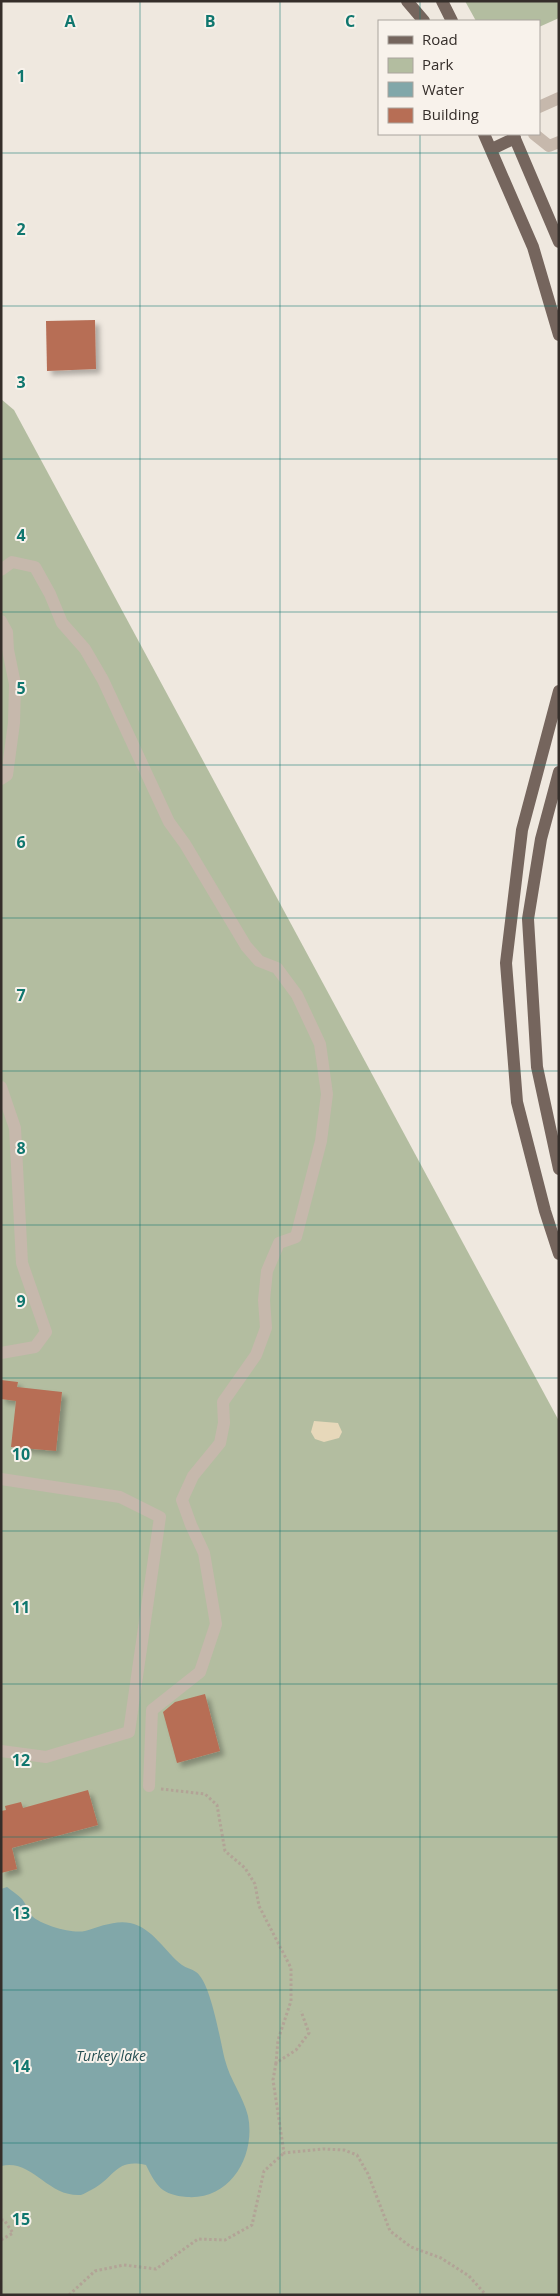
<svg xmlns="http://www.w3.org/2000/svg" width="560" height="2296" viewBox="0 0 560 2296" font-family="'Open Sans',sans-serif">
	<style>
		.green { fill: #b3bda0 }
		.sand { fill: #e7d8ba }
		.water { fill: #81a7a9 }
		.building { fill: #b76e55; filter: url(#shadow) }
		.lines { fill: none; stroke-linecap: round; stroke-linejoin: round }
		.path { stroke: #b2a396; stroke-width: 3; stroke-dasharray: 2.5 2.5; stroke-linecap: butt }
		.minor { stroke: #c6b8ac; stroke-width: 12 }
		.major { stroke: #75655d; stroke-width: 12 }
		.grid { fill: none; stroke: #0f766e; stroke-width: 1; stroke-opacity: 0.55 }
		.labels { text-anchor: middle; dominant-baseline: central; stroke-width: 4; stroke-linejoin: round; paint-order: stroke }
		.water-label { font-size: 14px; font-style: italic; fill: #254e52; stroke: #f8f2eb }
		.grid-label { font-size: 16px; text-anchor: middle; font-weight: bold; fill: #0f766e; stroke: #f8f2eb; stroke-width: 4; stroke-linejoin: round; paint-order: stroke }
	</style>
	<defs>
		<filter id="shadow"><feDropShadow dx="4.5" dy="4.5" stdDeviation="2.5" flood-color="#0004"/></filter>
	</defs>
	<rect width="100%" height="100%" fill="#efe8df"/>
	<g class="green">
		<path d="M465,1H559V18L539,27V21H476Z"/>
		<path d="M1,399L14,410L559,1421V2295H1Z"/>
	</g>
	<path class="sand" d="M314,1421L338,1423L342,1432L339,1438L324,1442L315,1439L311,1432Z"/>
	<path class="water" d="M7,1887C12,1891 18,1895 22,1899C26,1904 28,1911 32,1916C41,1925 72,1934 85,1931C99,1927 115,1920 130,1923C152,1927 165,1952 182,1965C186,1968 192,1969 196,1972C211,1982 220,2041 225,2060C230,2080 243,2096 248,2116C256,2155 231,2200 187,2197C162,2195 156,2186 146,2165C115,2158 116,2177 91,2190C89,2191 84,2194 81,2195C47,2197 32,2158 1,2166V1889Z"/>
	<g class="building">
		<path d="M95,320L96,369L47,371L46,321Z"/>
		<path d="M1,1380L18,1382L17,1387L62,1392L56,1451L11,1447L16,1401L1,1399Z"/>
		<path d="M205,1694L220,1751L177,1763L163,1712L175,1702Z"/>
		<path d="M88,1790L98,1825L12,1848L17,1869L1,1873V1811L6,1810L5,1806L21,1802L23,1808Z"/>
	</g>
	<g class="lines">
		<g class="path">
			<path d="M161,1789L205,1794L217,1805L225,1851L245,1868L255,1884L259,1906L291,1968V2001L278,2040L276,2063L296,2050L309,2033L301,2011"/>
			<path d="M276,2063L273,2080L284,2153L323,2149L344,2150L357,2155L368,2174L390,2231L411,2247L441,2258L469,2276L486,2295"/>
			<path d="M1,2220H4L13,2233L1,2240"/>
			<path d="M69,2295L95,2271L124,2265L156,2269L198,2239L225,2240L252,2225L264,2171L284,2153"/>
		</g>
		<g class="minor">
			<path d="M539,107L559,98"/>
			<path d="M534,134L549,146L559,142"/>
			<path d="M1,570L12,562L35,567L50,594L62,623L85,649L103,680L169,822L185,844L246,946L259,961L277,968L297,995L320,1044L327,1094L321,1141L296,1237L279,1243L267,1271L264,1300L266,1328L256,1355L223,1402L224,1423L220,1443L193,1476L182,1500L191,1525L204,1553L216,1624L200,1672L152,1710L149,1786"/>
			<path d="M1,621L7,632L8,650L15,684L14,723L7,775L1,779"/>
			<path d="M1,1087L15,1128L22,1263L46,1332L35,1347L1,1353"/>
			<path d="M1,1479L120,1497L160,1517L129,1732L46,1757L1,1751"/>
		</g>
		<g class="major">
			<path d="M407,1L424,21"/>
			<path d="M442,1L452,21"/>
			<path d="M484,134L533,247L559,335"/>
			<path d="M513,134L559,242"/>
			<path d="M492,149L515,138"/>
			<path d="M559,691L522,830L506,963L517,1102L545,1211L559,1254"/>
			<path d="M559,772L541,839L528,919L537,1067L559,1169"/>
		</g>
	</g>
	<path class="grid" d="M140,1V2295M280,1V2295M420,1V21M420,134V2295M1,153H559M1,306H559M1,459H559M1,612H559M1,765H559M1,918H559M1,1071H559M1,1225H559M1,1378H559M1,1531H559M1,1684H559M1,1837H559M1,1990H559M1,2143H559"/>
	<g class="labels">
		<g class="water-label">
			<text x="111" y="2055">Turkey lake</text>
		</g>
	</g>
	<g class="grid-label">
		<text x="70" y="27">A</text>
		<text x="210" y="27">B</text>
		<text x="350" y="27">C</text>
		<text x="21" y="82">1</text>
		<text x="21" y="235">2</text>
		<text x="21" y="388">3</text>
		<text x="21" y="541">4</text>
		<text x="21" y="694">5</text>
		<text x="21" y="848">6</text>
		<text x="21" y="1001">7</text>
		<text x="21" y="1154">8</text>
		<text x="21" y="1307">9</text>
		<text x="21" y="1460">10</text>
		<text x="21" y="1613">11</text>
		<text x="21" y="1766">12</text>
		<text x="21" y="1919">13</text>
		<text x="21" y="2072">14</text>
		<text x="21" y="2225">15</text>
	</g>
	<rect width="560" height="2296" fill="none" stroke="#352e2a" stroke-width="5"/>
	<rect x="378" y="20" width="162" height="115" fill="#f8f2eb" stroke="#aaa49e"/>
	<rect x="388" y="36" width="25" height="8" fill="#75655d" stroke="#aaa49e"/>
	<text x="422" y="45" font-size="15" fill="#352e2a">Road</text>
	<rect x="388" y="58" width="25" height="15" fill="#b3bda0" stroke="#aaa49e"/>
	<text x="422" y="70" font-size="15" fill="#352e2a">Park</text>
	<rect x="388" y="82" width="25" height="15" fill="#81a7a9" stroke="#aaa49e"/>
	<text x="422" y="95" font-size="15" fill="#352e2a">Water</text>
	<rect x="388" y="108" width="25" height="15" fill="#b76e55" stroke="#aaa49e"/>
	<text x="422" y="120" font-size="15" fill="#352e2a">Building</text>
</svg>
